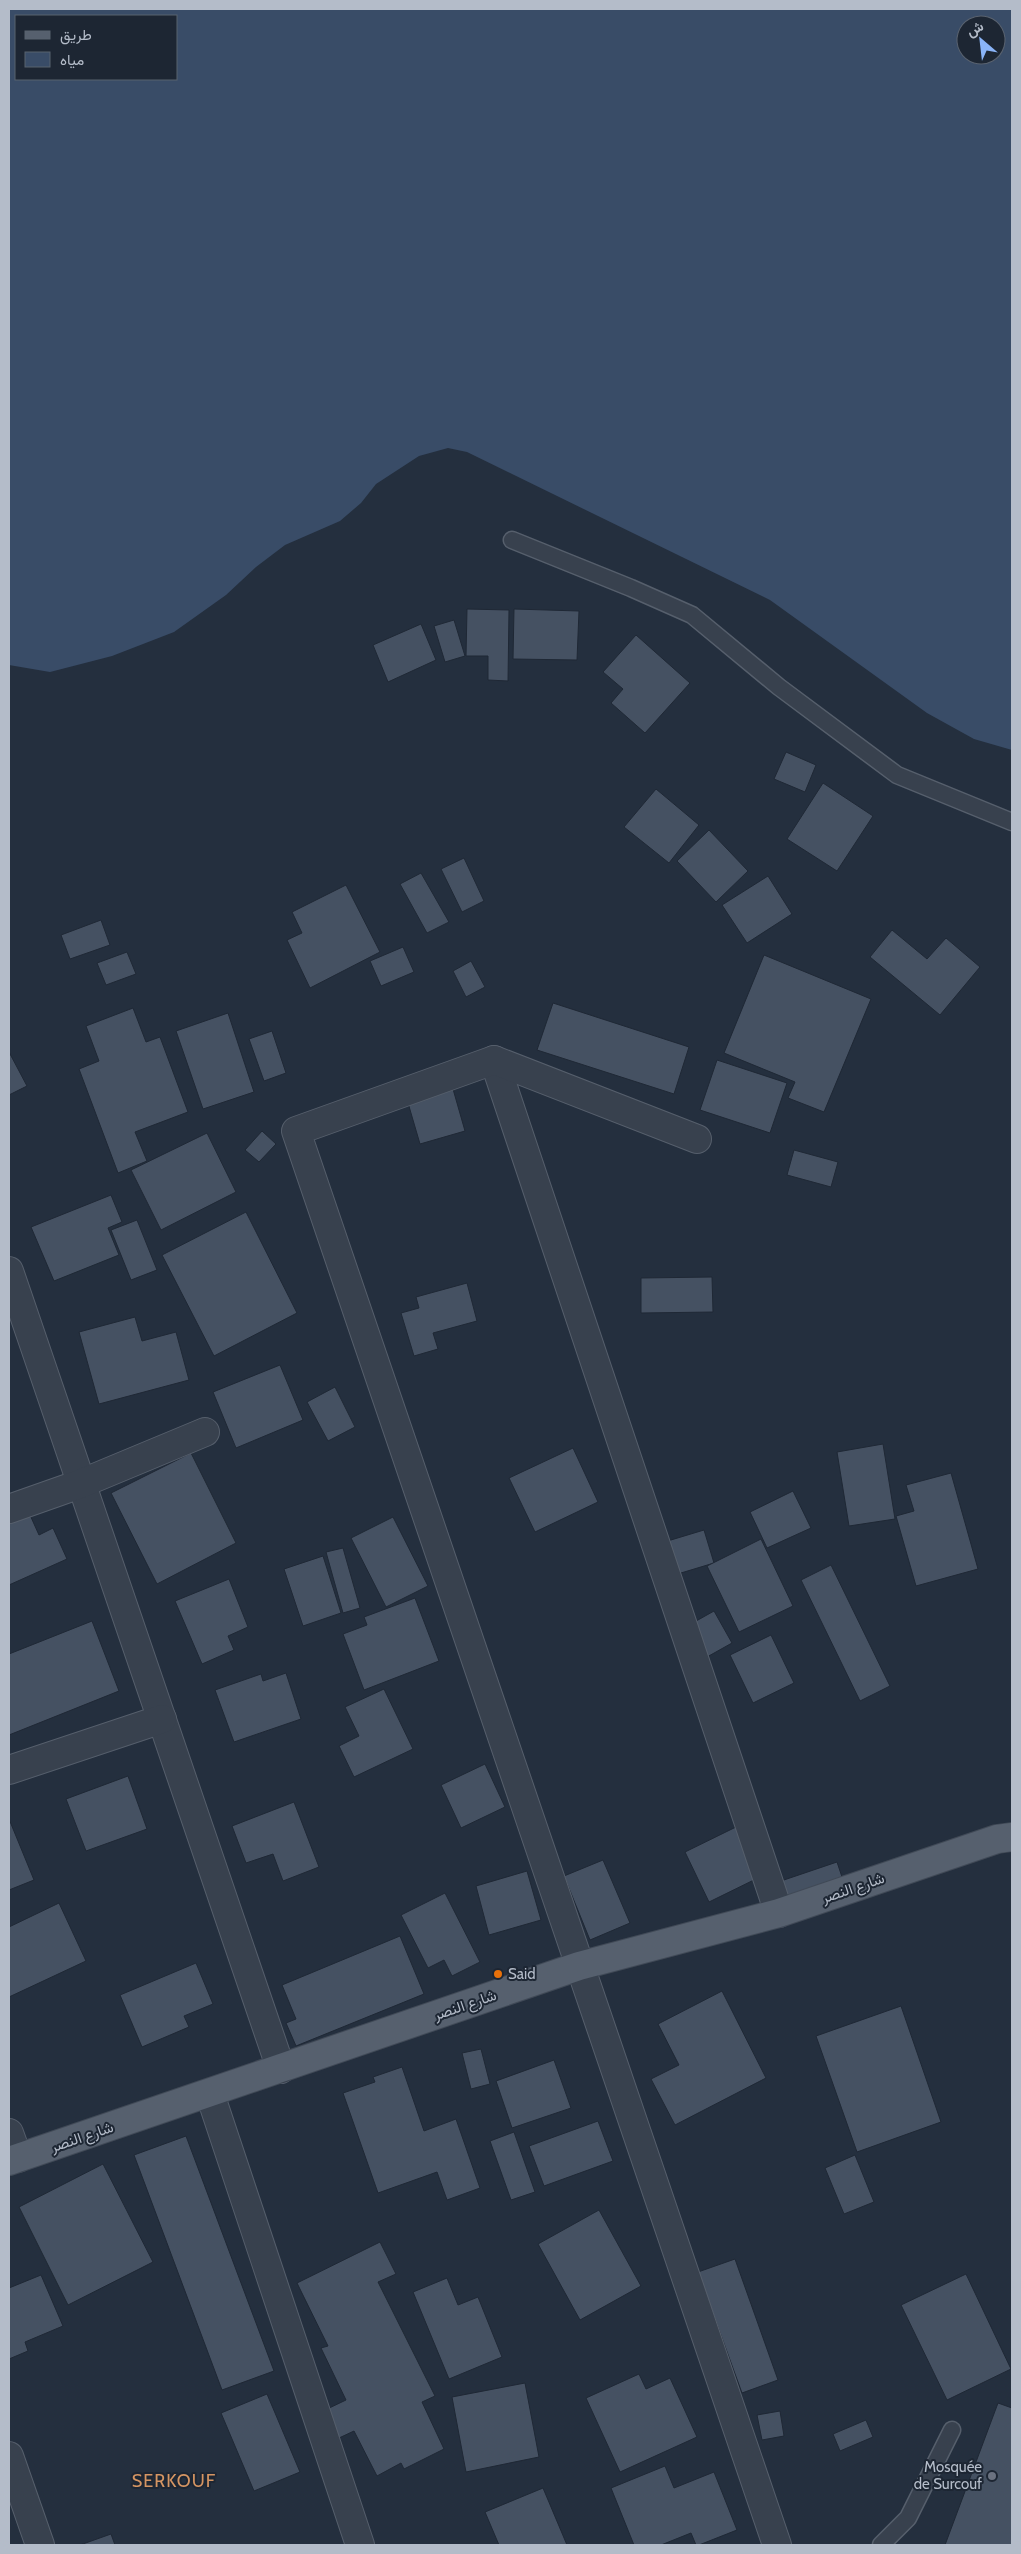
<svg xmlns="http://www.w3.org/2000/svg" width="1021" height="2554" viewBox="0 0 1021 2554" font-family="Cabin,Vazirmatn,sans-serif">
	<style>
		.water { fill: #394c67; fill-rule: evenodd }
		.building { fill: #455162; stroke: #1f2835 }
		.lines { fill: none; stroke-linecap: round; stroke-linejoin: round }
		.service-casing { stroke: #565f6c; stroke-width: 19 }
		.minor-casing { stroke: #565f6c; stroke-width: 30 }
		.primary-casing { stroke: #414a57; stroke-width: 30 }
		.service { stroke: #38414e; stroke-width: 16 }
		.minor { stroke: #38414e; stroke-width: 28 }
		.primary { stroke: #56606e; stroke-width: 28 }
		.food-dot { fill: #e8710a; stroke: #1d2633; stroke-width: 2 }
		.worship-dot { fill: #6b7280; stroke: #1d2633; stroke-width: 2 }
		.labels { text-anchor: middle; dominant-baseline: central; stroke-width: 4; stroke-linejoin: round; paint-order: stroke }
		.street-label { font-size: 15px; fill: #b4bcc9; stroke: #1d2633 }
		.poi-label { font-size: 15px; fill: #b4bcc9; stroke: #1d2633; text-anchor: start }
		.quarter-label { font-size: 18px; letter-spacing: 1px; fill: #d59563; stroke: #1d2633 }
	</style>
	<rect width="100%" height="100%" fill="#242f3e"/>
	<path class="water" d="M9,9H1012V750L974,739L927,713L770,600L467,452L448,448L419,456L376,484L361,503L340,521L285,545L256,567L226,595L174,632L112,656L50,672L9,665ZM16,16H176V79H16ZM966,25H996V55H966Z"/>
	<g class="building">
		<path d="M467,609L509,610L508,681L488,680V656H466Z"/>
		<path d="M514,609L579,611L577,660L513,659Z"/>
		<path d="M454,620L465,656L445,662L434,626Z"/>
		<path d="M421,624L436,660L388,682L373,645Z"/>
		<path d="M636,635L690,683L645,733L611,703L623,689L603,672Z"/>
		<path d="M786,752L816,765L805,792L774,779Z"/>
		<path d="M823,783L873,816L837,871L787,839Z"/>
		<path d="M656,789L699,825L669,863L624,827Z"/>
		<path d="M709,830L748,871L716,902L677,861Z"/>
		<path d="M464,858L484,901L462,912L441,869Z"/>
		<path d="M421,873L449,922L427,933L400,884Z"/>
		<path d="M768,876L792,914L747,943L722,905Z"/>
		<path d="M346,885L380,952L310,988L287,940L302,933L292,912Z"/>
		<path d="M101,920L110,945L70,959L61,935Z"/>
		<path d="M892,930L927,959L946,938L980,967L940,1015L870,957Z"/>
		<path d="M403,947L414,972L381,986L370,961Z"/>
		<path d="M127,952L136,974L106,985L97,963Z"/>
		<path d="M764,955L871,999L824,1112L788,1098L795,1082L724,1053Z"/>
		<path d="M471,961L485,987L466,997L453,971Z"/>
		<path d="M553,1003L689,1047L674,1094L537,1050Z"/>
		<path d="M133,1008L146,1042L160,1037L188,1112L135,1132L147,1161L118,1173L79,1069L99,1061L86,1026Z"/>
		<path d="M228,1013L254,1092L203,1109L176,1031Z"/>
		<path d="M272,1031L286,1073L264,1081L249,1039Z"/>
		<path d="M9,1052L27,1086L9,1095Z"/>
		<path d="M717,1060L787,1083L770,1133L700,1110Z"/>
		<path d="M451,1082L465,1131L420,1144L406,1096Z"/>
		<path d="M262,1131L276,1144L259,1162L245,1150Z"/>
		<path d="M207,1133L236,1192L161,1230L131,1170Z"/>
		<path d="M794,1150L838,1162L831,1187L787,1175Z"/>
		<path d="M111,1195L122,1222L108,1228L119,1255L54,1281L31,1227Z"/>
		<path d="M246,1212L297,1313L214,1356L162,1255Z"/>
		<path d="M137,1220L157,1270L131,1280L111,1230Z"/>
		<path d="M712,1277L713,1312L641,1313V1278Z"/>
		<path d="M467,1283L477,1321L433,1333L438,1349L414,1356L401,1313L419,1308L416,1297Z"/>
		<path d="M135,1317L142,1341L176,1332L189,1380L99,1404L79,1332Z"/>
		<path d="M280,1365L303,1420L236,1448L213,1392Z"/>
		<path d="M335,1387L355,1427L328,1441L307,1402Z"/>
		<path d="M883,1444L895,1519L849,1526L837,1452Z"/>
		<path d="M573,1448L598,1502L535,1532L509,1478Z"/>
		<path d="M191,1453L236,1543L157,1584L111,1493Z"/>
		<path d="M951,1473L978,1569L916,1586L896,1516L914,1511L906,1485Z"/>
		<path d="M793,1491L811,1528L767,1548L750,1512Z"/>
		<path d="M26,1506L39,1535L53,1528L67,1559L9,1585V1514Z"/>
		<path d="M393,1517L428,1586L386,1607L351,1538Z"/>
		<path d="M704,1530L714,1563L671,1576L661,1543Z"/>
		<path d="M761,1539L793,1606L739,1632L707,1566Z"/>
		<path d="M343,1548L360,1608L343,1613L326,1552Z"/>
		<path d="M323,1556L341,1613L303,1626L284,1569Z"/>
		<path d="M831,1565L890,1686L860,1701L801,1580Z"/>
		<path d="M229,1579L248,1627L228,1636L234,1650L202,1664L175,1601Z"/>
		<path d="M415,1598L439,1661L364,1690L343,1634L367,1625L364,1617Z"/>
		<path d="M714,1611L732,1643L707,1657L689,1625Z"/>
		<path d="M92,1621L119,1691L9,1735V1654Z"/>
		<path d="M771,1635L794,1683L753,1703L730,1655Z"/>
		<path d="M286,1673L301,1719L234,1742L215,1690L261,1674L263,1681Z"/>
		<path d="M384,1689L413,1749L354,1777L339,1746L359,1736L345,1707Z"/>
		<path d="M485,1764L505,1807L461,1828L441,1785Z"/>
		<path d="M128,1776L147,1829L86,1851L66,1799Z"/>
		<path d="M294,1802L319,1867L283,1881L273,1854L246,1863L232,1826Z"/>
		<path d="M9,1819L34,1880L9,1890Z"/>
		<path d="M738,1826L762,1876L709,1902L685,1852Z"/>
		<path d="M603,1860L630,1923L590,1940L564,1876Z"/>
		<path d="M837,1862L843,1880L784,1900L778,1882Z"/>
		<path d="M527,1871L541,1920L489,1935L476,1886Z"/>
		<path d="M445,1893L480,1962L452,1976L444,1960L428,1968L401,1915Z"/>
		<path d="M59,1903L86,1961L9,1997V1927Z"/>
		<path d="M400,1936L424,1994L296,2046L286,2023L296,2019L282,1985Z"/>
		<path d="M196,1963L213,2004L184,2016L189,2027L142,2047L120,1995Z"/>
		<path d="M722,1991L766,2078L675,2125L651,2079L679,2065L658,2024Z"/>
		<path d="M901,2006L941,2122L857,2152L816,2036Z"/>
		<path d="M481,2049L490,2084L471,2089L462,2053Z"/>
		<path d="M554,2060L571,2108L512,2128L496,2081Z"/>
		<path d="M402,2067L424,2131L456,2119L480,2188L447,2200L437,2172L378,2193L343,2093L375,2082L373,2077Z"/>
		<path d="M598,2121L613,2161L544,2186L529,2146Z"/>
		<path d="M514,2132L535,2192L511,2200L490,2141Z"/>
		<path d="M186,2136L274,2371L222,2390L134,2155Z"/>
		<path d="M855,2155L874,2202L844,2214L825,2168Z"/>
		<path d="M103,2164L153,2262L68,2305L19,2207Z"/>
		<path d="M599,2210L641,2286L580,2320L538,2244Z"/>
		<path d="M380,2242L396,2274L378,2282L435,2396L422,2402L444,2449L404,2469L401,2463L377,2476L354,2431L339,2438L325,2410L346,2400L321,2348L328,2346L297,2283Z"/>
		<path d="M735,2259L778,2380L742,2393L698,2272Z"/>
		<path d="M966,2274L1011,2369L947,2400L901,2305Z"/>
		<path d="M41,2275L63,2326L25,2342L28,2351L9,2359V2288Z"/>
		<path d="M447,2278L458,2305L478,2297L502,2357L449,2379L413,2292Z"/>
		<path d="M639,2374L646,2389L670,2378L697,2437L620,2472L586,2398Z"/>
		<path d="M525,2383L539,2457L466,2472L452,2397Z"/>
		<path d="M267,2394L300,2472L254,2491L221,2413Z"/>
		<path d="M998,2403L1012,2408V2545H945Z"/>
		<path d="M780,2411L784,2436L762,2440L757,2415Z"/>
		<path d="M866,2420L873,2437L840,2451L833,2434Z"/>
		<path d="M665,2466L674,2488L714,2472L737,2530L699,2545H696L691,2533L661,2545H634L611,2488Z"/>
		<path d="M543,2488L567,2545H499L485,2512Z"/>
		<path d="M111,2534L115,2545H80Z"/>
	</g>
	<g class="lines">
		<g class="service-casing">
			<g id="service">
				<path d="M512,540L631,588L692,615L779,687L897,775L1012,822"/>
				<path d="M881,2545L908,2518L952,2430"/>
			</g>
		</g>
		<g class="minor-casing">
			<g id="minor">
				<path d="M494,1060L779,1913"/>
				<path d="M697,1139L494,1060L296,1131L777,2545"/>
				<path d="M9,1271L281,2069"/>
				<path d="M9,1509L80,1484L205,1432"/>
				<path d="M9,1770L162,1719"/>
				<path d="M210,2094L360,2545"/>
				<path d="M9,2133L18,2158"/>
				<path d="M9,2456L40,2545"/>
			</g>
		</g>
		<g class="primary-casing">
			<path id="primary" d="M9,2161L579,1966L779,1913L997,1839L1012,1837"/>
		</g>
		<use href="#service" class="service"/>
		<use href="#minor" class="minor"/>
		<use href="#primary" class="primary"/>
	</g>
	<circle class="food-dot" cx="498" cy="1974" r="5"/>
	<circle class="worship-dot" cx="992" cy="2476" r="5"/>
	<g class="labels">
		<g class="street-label">
			<text transform="translate(853 1888) rotate(-19)">شارع النصر</text>
			<text transform="translate(465 2005) rotate(-19)">شارع النصر</text>
			<text transform="translate(82 2137) rotate(-19)">شارع النصر</text>
		</g>
		<g class="poi-label">
			<text x="508" y="1974">Said</text>
			<text x="982" y="2467" text-anchor="end">Mosquée<tspan x="982" dy="17">de Surcouf</tspan></text>
		</g>
		<g class="quarter-label">
			<text x="174" y="2481">SERKOUF</text>
		</g>
	</g>
	<rect width="1021" height="2554" fill="none" stroke="#b4bcc9" stroke-width="20"/>
	<rect x="15" y="15" width="162" height="65" fill="#1d2633" stroke="#59626f"/>
	<rect x="25" y="31" width="25" height="8" fill="#56606e" stroke="#59626f"/>
	<text x="60" y="40" font-size="15" fill="#b4bcc9">طريق</text>
	<rect x="25" y="52" width="25" height="15" fill="#394c67" stroke="#59626f"/>
	<text x="60" y="65" font-size="15" fill="#b4bcc9">مياه</text>
	<g transform="translate(981 40) rotate(332)"><circle r="24" fill="#1d2633" stroke="#59626f"/>
	<path d="M0-4L9 19L0 12L-9 19Z" fill="#8ab4f8"/>
	<text y="-8" font-size="14" font-weight="bold" text-anchor="middle" fill="#b4bcc9">ش</text>
	</g>
</svg>
